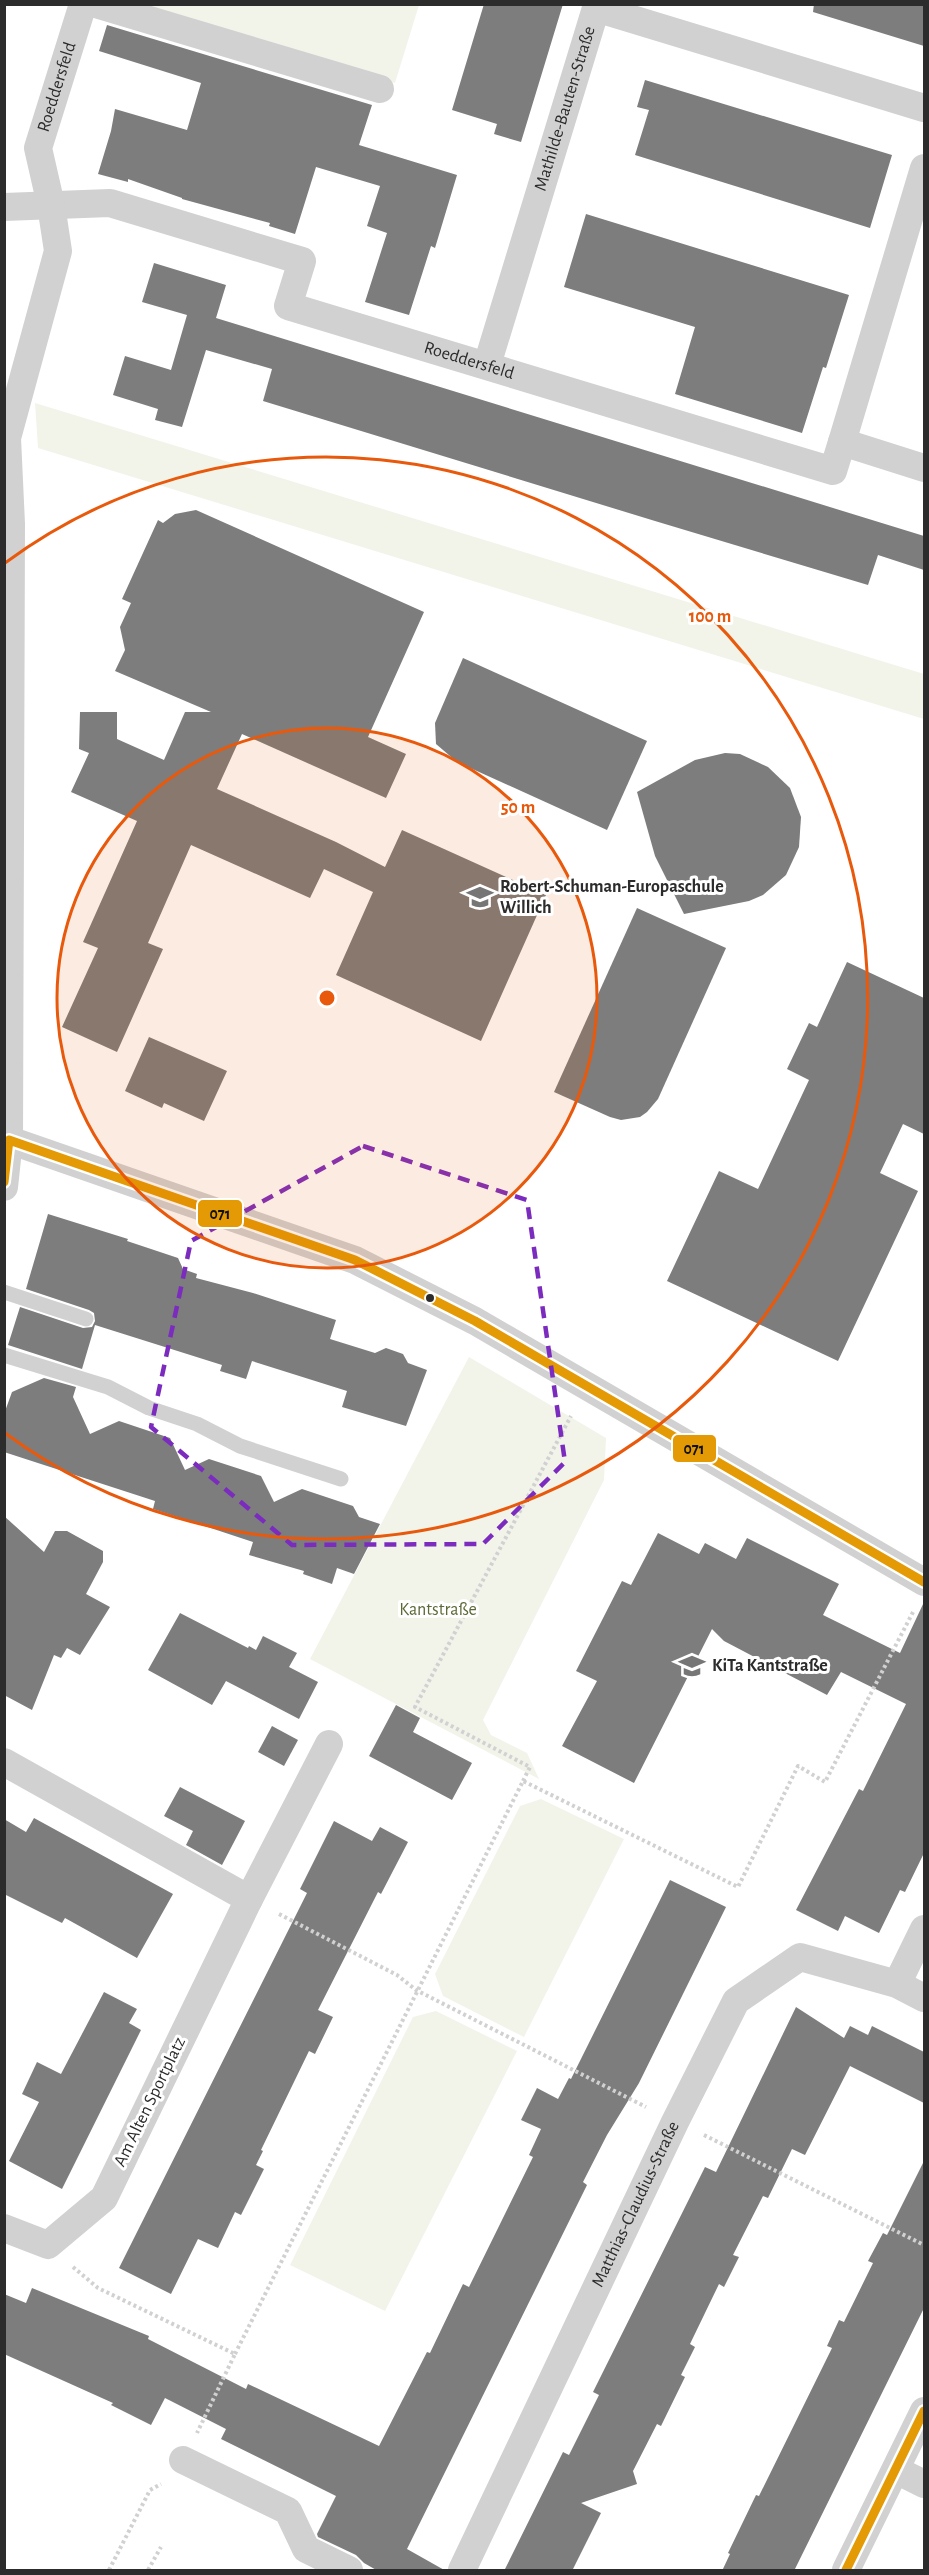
<svg xmlns="http://www.w3.org/2000/svg" width="929" height="2575" viewBox="0 0 929 2575" font-family="'Alegreya Sans',sans-serif">
	<style>
		.green { fill: #f2f4ea }
		.building { fill: #7d7d7d }
		.lines { fill: none; stroke-linecap: round; stroke-linejoin: round }
		.path { stroke: #d1d1d1; stroke-width: 4; stroke-dasharray: 3 3; stroke-linecap: butt }
		.service { stroke: #d1d1d1; stroke-width: 15 }
		.minor { stroke: #d1d1d1; stroke-width: 28 }
		.bus-1-casing { stroke: #fff; stroke-width: 14 }
		.bus-1 { stroke: #e39a04; stroke-width: 9 }
		.marked { fill: none; stroke: #7b2cbf; stroke-width: 4.5; stroke-dasharray: 12 8; stroke-linejoin: round }
		.ring { fill: none; stroke: #e8590c; stroke-width: 3 }
		.bus-dot { fill: #2c2c2c; stroke: #fff; stroke-width: 2 }
		.labels { text-anchor: middle; dominant-baseline: central; stroke-width: 6; stroke-linejoin: round; paint-order: stroke }
		.street-label { font-size: 18px; fill: #2c2c2c; stroke: #fff }
		.poi-label { font-size: 18px; font-weight: bold; fill: #2c2c2c; stroke: #fff; text-anchor: start }
		.park-label { font-size: 18px; fill: #5c6937; stroke: #fff }
		.centre { fill: #e8590c; stroke: #fff; stroke-width: 3 }
		.ring-label { font-size: 18px; text-anchor: middle; font-weight: bold; fill: #e8590c; stroke: #fff; stroke-width: 6; stroke-linejoin: round; paint-order: stroke }
		.line-badge { stroke: #fff; stroke-width: 2 }
		.pale-badge-label { font-size: 16px; text-anchor: middle; font-weight: bold; fill: #111 }
	</style>
	<rect width="100%" height="100%" fill="#fff"/>
	<g class="green">
		<path d="M136,5H419L395,83Z"/>
		<path d="M35,403L924,674V719L38,448Z"/>
		<path d="M469,1357L606,1438L604,1480L483,1720L491,1735L527,1753L539,1779L310,1659Z"/>
		<path d="M541,1799L624,1839L524,2037L443,1996L435,1974L520,1806Z"/>
		<path d="M436,2011L517,2051L385,2311L290,2265L413,2017Z"/>
	</g>
	<g class="building">
		<path d="M484,4H563L521,142L494,134L497,124L452,110Z"/>
		<path d="M814,4H924V46L813,12Z"/>
		<path d="M107,25L372,105L359,145L457,175L435,248L431,246L409,315L365,302L387,233L367,226L380,186L316,167L295,234L269,226L270,223L182,199V198L128,179V182L98,174L111,131L115,109L187,130L201,83L99,51Z"/>
		<path d="M645,80L892,155L870,228L635,155L649,110L637,107Z"/>
		<path d="M586,214L849,295L826,368L823,367L802,433L675,394L695,327L564,287Z"/>
		<path d="M154,263L226,285L216,318L924,536V570L878,555L868,585L655,521L263,401L272,369L206,350L182,427L155,420L158,409L113,395L125,356L171,370L187,315L142,302Z"/>
		<path d="M196,510L424,612L368,737L406,754L386,798L242,734L217,789L336,842L385,867L402,830L546,895L481,1041L336,975L373,892L324,869L310,898L191,845L148,943L163,949L117,1052L62,1027L98,948L83,942L137,821L71,792L89,753L79,749L80,712H117V739L164,760L185,712H211L115,671L125,650L120,627L131,603L122,599L158,520L163,523L175,514Z"/>
		<path d="M463,658L647,741L607,830L457,762L436,744L435,723Z"/>
		<path d="M725,753L740,754L768,767L790,788L801,817L799,847L786,875L763,895L749,901L684,914L655,856L637,792L695,760Z"/>
		<path d="M637,908L726,948L658,1099L647,1112L640,1117L621,1120L610,1117L554,1092Z"/>
		<path d="M847,962L924,998V1134L903,1124L880,1173L918,1191L838,1361L667,1281L719,1171L758,1189L809,1080L787,1069L809,1023L817,1027Z"/>
		<path d="M149,1037L227,1071L204,1121L164,1103L162,1108L125,1091Z"/>
		<path d="M48,1214L128,1239L127,1241L178,1258L183,1269L197,1274L196,1278L253,1293L336,1320L330,1339L375,1353L386,1348L403,1354L408,1363L427,1370L406,1426L342,1407L347,1391L252,1361L246,1379L220,1371L222,1365L95,1325L82,1369L8,1345L20,1307L83,1328L92,1327L95,1321L94,1313L89,1310L26,1289Z"/>
		<path d="M44,1378L76,1387L73,1397L90,1434L119,1421L170,1438L185,1470L209,1459L261,1476L274,1502L302,1489L353,1506L359,1517L380,1524L354,1574L337,1568L332,1584L303,1574L304,1571L249,1555L253,1542L153,1509L155,1501L4,1452V1414L12,1392Z"/>
		<path d="M4,1516L44,1552L55,1531H67L103,1551V1562L86,1594L110,1607L80,1655L67,1648L61,1658L54,1655L32,1710L4,1695Z"/>
		<path d="M658,1533L699,1554L705,1543L736,1559L747,1538L839,1584L823,1615L900,1653L924,1602V1853L905,1892L900,1890L879,1933L845,1916L838,1931L796,1910L859,1789L863,1791L906,1704L841,1672L827,1695L724,1641L712,1629L634,1783L562,1746L597,1681L576,1671L622,1581L631,1585Z"/>
		<path d="M180,1613L248,1648L249,1646L256,1650L263,1636L297,1653L289,1667L318,1682L299,1719L226,1681L212,1705L148,1670Z"/>
		<path d="M396,1705L420,1718L413,1732L472,1763L452,1800L369,1756Z"/>
		<path d="M272,1726L298,1740L284,1766L258,1752Z"/>
		<path d="M180,1787L245,1821L222,1865L186,1845L193,1831L164,1816Z"/>
		<path d="M34,1818L173,1894L137,1958L65,1918L62,1923L4,1894V1819L26,1832Z"/>
		<path d="M334,1821L372,1841L380,1827L408,1842L381,1894L378,1892L318,2010L333,2017L315,2054L309,2051L261,2150L263,2151L256,2165L264,2169L241,2215L235,2212L218,2248L198,2239L171,2294L119,2268L307,1893L300,1889Z"/>
		<path d="M670,1880L726,1907L639,2083L607,2135L583,2182L587,2185L407,2549L446,2571H378L364,2563L356,2555L318,2537L317,2534L336,2496L221,2439L226,2429L165,2398L151,2425L111,2405L113,2403L4,2354V2294L26,2303L32,2288L149,2336L148,2339L246,2389L248,2384L379,2446L427,2352L430,2353L463,2284L469,2287L533,2157L529,2155L541,2129L521,2120L537,2088L558,2099L569,2078L571,2079Z"/>
		<path d="M104,1992L137,2009L129,2023L141,2030L62,2189L9,2161L39,2102L22,2094L37,2062L61,2074Z"/>
		<path d="M796,2007L844,2038L850,2026L868,2035L872,2026L924,2052V2103L850,2066L805,2155L792,2149L768,2198L763,2196L733,2255L739,2257L724,2287L719,2284L690,2344L695,2347L681,2375L685,2377L661,2426L657,2424L633,2471L637,2484L581,2503L601,2513L572,2571H504L563,2452L569,2455L599,2395L593,2392L705,2167L716,2172Z"/>
		<path d="M924,2161V2308L794,2571H722L730,2554L728,2553L756,2495L759,2496L832,2348L827,2346L839,2320L844,2322L873,2263L868,2261L883,2233L887,2235Z"/>
	</g>
	<g class="lines">
		<g class="path">
			<path d="M523,1781L530,1767L415,1707L571,1416"/>
			<path d="M279,1914L397,1975L416,1990L646,2107"/>
			<path d="M704,2135L924,2245"/>
			<path d="M73,2267L98,2288L235,2354L197,2433"/>
			<path d="M235,2354L523,1781L738,1887L798,1766L825,1782L913,1612"/>
			<path d="M109,2570L150,2490L161,2484"/>
			<path d="M148,2570L161,2547"/>
		</g>
		<g class="service">
			<path d="M4,1292L86,1319"/>
			<path d="M4,1355L108,1387L149,1408L197,1424L240,1446L341,1479"/>
		</g>
		<g class="minor">
			<path d="M96,4L380,89"/>
			<path id="s1" d="M4,207L110,203L302,261L288,306L833,471L842,442L924,468"/>
			<path id="s2" d="M487,365L596,8L924,108"/>
			<path d="M842,442L924,168"/>
			<path d="M9,1140L355,1260L475,1321L924,1582"/>
			<path id="s3" d="M4,1187L9,1140L11,524L7,438L58,251L51,205L38,148L83,4"/>
			<path d="M4,1762L249,1899L104,2198L48,2245L4,2228"/>
			<path d="M249,1899L329,1744"/>
			<path d="M897,1984L924,1929"/>
			<path d="M183,2460L288,2511L306,2549L349,2570"/>
			<path d="M896,2470L924,2484"/>
			<path id="s4" d="M462,2570L675,2122L736,2001L800,1957L897,1984L924,1998"/>
			<path d="M846,2570L924,2411"/>
		</g>
		<g class="bus-1-casing">
			<g id="bus-1">
				<path d="M4,1182L9,1140L355,1260L475,1321L924,1582"/>
				<path d="M846,2570L924,2411"/>
			</g>
		</g>
		<use href="#bus-1" class="bus-1"/>
	</g>
	<path class="marked" d="M363,1146L527,1200L565,1462L483,1544L292,1545L151,1427L191,1241Z"/>
	<circle cx="327" cy="998" r="270" fill="#e8590c" fill-opacity=".12"/>
	<g class="ring">
		<circle cx="327" cy="998" r="270"/>
		<path d="M5 563A541 541 0 1 1 5 1433"/>
	</g>
	<defs>
		<g id="school-bare" transform="scale(2.07)"><path d="M0-5L7-2L0 1L-7-2ZM-4 1L0 2.5L4 1V4Q0 6-4 4Z" fill="#767676" stroke="#fff" stroke-width="2.5" paint-order="stroke"/></g>
	</defs>
	<g fill-rule="evenodd">
		<use href="#school-bare" x="480" y="897"/>
		<use href="#school-bare" x="692" y="1666"/>
	</g>
	<circle class="bus-dot" cx="430" cy="1298" r="5"/>
	<g class="labels">
		<g class="street-label">
			<text stroke="none"><textPath href="#s3" startOffset="1112">Roeddersfeld</textPath></text>
			<text stroke="none"><textPath href="#s2" startOffset="268">Mathilde-Bauten-Straße</textPath></text>
			<text stroke="none"><textPath href="#s1" startOffset="543">Roeddersfeld</textPath></text>
			<text transform="translate(150 2102) rotate(-64)">Am Alten Sportplatz</text>
			<text stroke="none"><textPath href="#s4" startOffset="405">Matthias-Claudius-Straße</textPath></text>
		</g>
		<g class="poi-label">
			<text x="500" y="887">Robert-Schuman-Europaschule<tspan x="500" dy="21">Willich</tspan></text>
			<text x="712" y="1666">KiTa Kantstraße</text>
		</g>
		<g class="park-label">
			<text x="438" y="1610">Kantstraße</text>
		</g>
	</g>
	<circle cx="327" cy="998" r="9" class="centre"/>
	<g class="ring-label">
		<text x="710" y="622">100 m</text>
		<text x="518" y="813">50 m</text>
	</g>
	<g class="line-badge">
		<rect x="197" y="1199" width="46" height="29" rx="6" fill="#e39a04"/>
		<rect x="672" y="1434" width="45" height="29" rx="6" fill="#e39a04"/>
	</g>
	<g class="pale-badge-label">
		<text x="220" y="1219">071</text>
		<text x="694" y="1454">071</text>
	</g>
	<rect width="929" height="2575" fill="none" stroke="#2c2c2c" stroke-width="12"/>
</svg>
